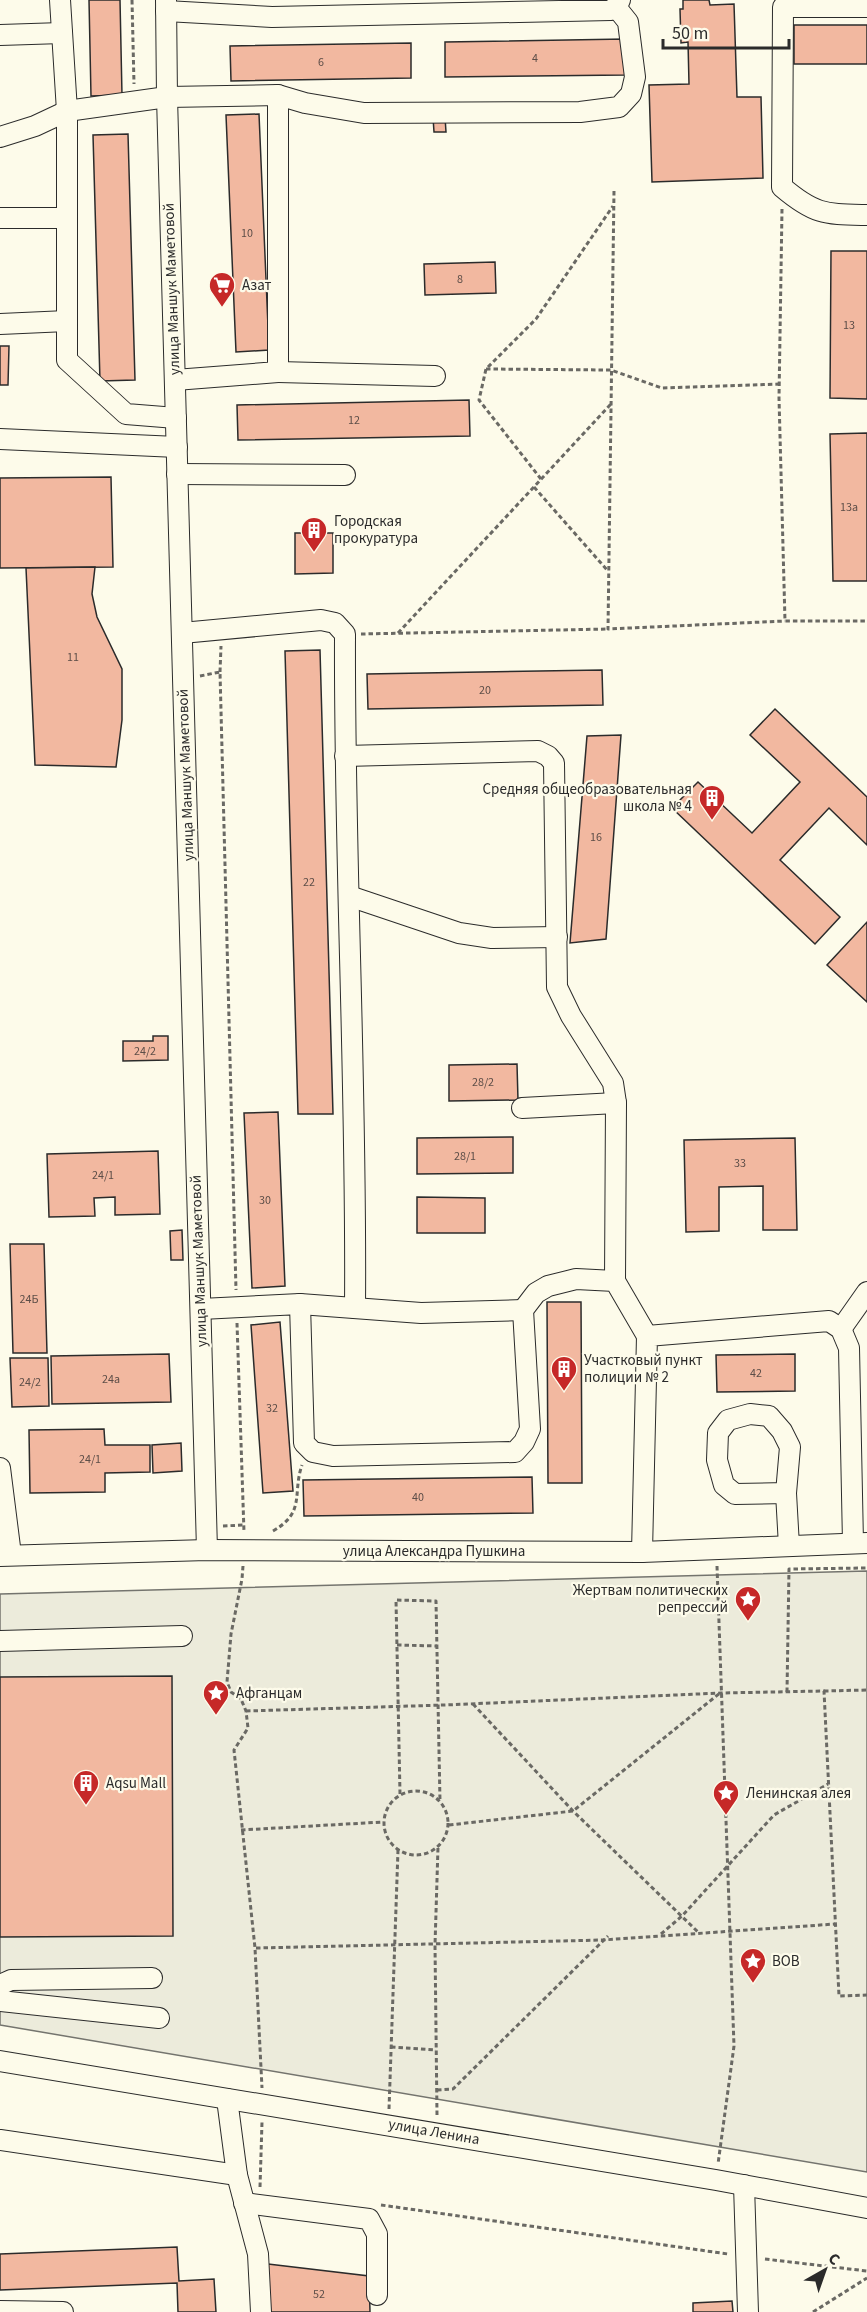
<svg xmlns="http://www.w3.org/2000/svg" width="867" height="2312" viewBox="0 0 867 2312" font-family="'Source Sans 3',sans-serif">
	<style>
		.green { fill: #ecebdb; stroke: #74746e; stroke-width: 1.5 }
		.building { fill: #f2b8a0; stroke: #2b2b2b; stroke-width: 1.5 }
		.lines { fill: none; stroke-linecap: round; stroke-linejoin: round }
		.minor-casing { stroke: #2b2b2b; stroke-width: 22 }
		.path { stroke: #6a6964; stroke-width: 3; stroke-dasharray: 4.5 3; stroke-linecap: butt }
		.minor { stroke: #fdfbea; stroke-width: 20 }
		.labels { text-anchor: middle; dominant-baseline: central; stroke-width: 4.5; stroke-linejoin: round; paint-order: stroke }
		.number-label { font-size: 12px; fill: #5d4e48 }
		.poi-label { font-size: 15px; fill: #2b2b2b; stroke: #fdfbea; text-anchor: start }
		.street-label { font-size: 15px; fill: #2b2b2b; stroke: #fdfbea }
	</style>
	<rect width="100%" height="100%" fill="#fdfbea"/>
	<path class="green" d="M867,1571V2172L0,2025V1594Z"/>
	<g class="building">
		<path d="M89,0H120L122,95L91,96Z"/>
		<path d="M683,0H709L710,5L734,4L737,97H761L763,178L652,182L649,85L689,84L688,42L681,43L680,9H683Z"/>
		<rect x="794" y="25" width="73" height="39"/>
		<path d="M625,39V75L445,77V42Z"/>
		<path d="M411,43V78L231,81L230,46Z"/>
		<path d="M259,114L269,350L236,352L226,115Z"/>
		<path d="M433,117H445L446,132H434Z"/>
		<path d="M128,134L135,380L100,381L93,135Z"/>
		<path d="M831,251H867V399L830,398Z"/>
		<path d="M495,262L496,293L425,295L424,264Z"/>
		<path d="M0,346H9L8,385H0Z"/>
		<path d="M469,400L470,436L238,440L237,405Z"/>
		<path d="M867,433V581H833L830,434Z"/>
		<path d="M111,477L113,567L0,568V478Z"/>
		<path d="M295,533H333V573L295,574Z"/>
		<path d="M95,567L92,594L97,617L122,669V720L116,767L35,765L26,568Z"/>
		<path d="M320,650L333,1114H298L285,651Z"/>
		<path d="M602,670L603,705L368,709L367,674Z"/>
		<path d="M775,709L867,797V845L829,808L780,860L840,917L815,944L672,808L698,782L752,833L800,782L750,735Z"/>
		<path d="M621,735L606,939L570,943L587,736Z"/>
		<path d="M867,922V1002L827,965Z"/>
		<path d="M153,1036H168V1060L123,1061V1041H153Z"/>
		<path d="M517,1064L518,1100L449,1101V1065Z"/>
		<path d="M278,1112L285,1286L252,1288L244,1113Z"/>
		<path d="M513,1137V1173L417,1174V1138Z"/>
		<path d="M795,1138L797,1230H763V1186L719,1187V1231L686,1232L684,1140Z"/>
		<path d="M158,1151L160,1214L115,1215V1197L94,1198L95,1216L49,1217L47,1154Z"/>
		<path d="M417,1197L485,1198V1233H417Z"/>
		<path d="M182,1230L183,1260H171L170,1231Z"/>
		<path d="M10,1244H44L47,1353H13Z"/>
		<path d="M547,1302H581L582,1483H548Z"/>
		<path d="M280,1322L293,1491L263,1493L251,1325Z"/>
		<path d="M169,1354L171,1402L52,1404L51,1356Z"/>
		<path d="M795,1354V1391L717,1392L716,1355Z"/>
		<path d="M10,1358H48L49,1406L12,1407Z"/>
		<path d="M104,1429L105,1445H150V1472L105,1473V1492L30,1493L29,1430Z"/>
		<path d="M181,1443L182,1471L153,1473L152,1445Z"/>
		<path d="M532,1477L533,1513L304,1516L303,1480Z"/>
		<path d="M172,1676L173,1936L0,1937V1677Z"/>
		<path d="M177,2247L179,2281L214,2279L216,2312H178L177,2283L0,2290V2254Z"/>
		<path d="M268,2264L369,2276L370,2312H270Z"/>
		<path d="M732,2301L733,2312H693V2303Z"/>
	</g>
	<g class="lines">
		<g class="minor-casing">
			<g id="minor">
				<path d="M60,0L67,111V360L126,414L176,418"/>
				<path d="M166,0L167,97L207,1550"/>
				<path d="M867,7H783L782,187C815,215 825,214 867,215"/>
				<path d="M166,11L272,17L611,10L616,7L620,0"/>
				<path d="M0,35L62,33"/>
				<path d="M0,137L35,126L67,111L167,97L278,95L305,103L364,113L580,112L619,107L631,94L635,77L628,22L616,7"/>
				<path d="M0,218H67"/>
				<path d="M0,324L67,321"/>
				<path d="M278,372L435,376"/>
				<path d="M175,380L278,372V95"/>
				<path d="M0,439L177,447"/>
				<path d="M177,474L345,475"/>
				<path d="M182,633L321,620L335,623L345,634C344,859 357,1083 355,1308"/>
				<path d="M345,756L538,751L548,756L554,763L557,987L571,1016L613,1083L616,1103L615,1281"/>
				<path d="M349,896L459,933L492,938L557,937"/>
				<path d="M522,1108L616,1103"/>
				<path d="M300,1304L421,1313L523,1310"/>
				<path d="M201,1309L300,1304L304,1443L313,1452L333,1456L515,1452L524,1442L530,1429L523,1310L536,1293L548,1286L576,1279L615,1281L647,1336"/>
				<path d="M841,1329L867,1292"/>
				<path d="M0,1468L11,1555"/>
				<path d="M786,1493L735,1494L724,1485L717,1460L718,1433L728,1420L750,1414L769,1416L782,1431L790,1447L786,1493L789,1546"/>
				<path d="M642,1552L647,1336L829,1321L841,1329L849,1348L853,1543"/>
				<path d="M0,1556L207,1550L642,1552L867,1543"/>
				<path d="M0,1641L182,1636"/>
				<path d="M0,1985L11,1980L152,1978"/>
				<path d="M0,2001L159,2018"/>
				<path d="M0,2061L716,2180L867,2208"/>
				<path d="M227,2099L237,2175L258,2254L261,2312"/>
				<path d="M0,2140L237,2175"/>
				<path d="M744,2185L748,2312"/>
				<path d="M244,2203L369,2219L377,2234V2295"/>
				<path d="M0,2311L63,2312"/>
			</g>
		</g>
		<g class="path">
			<path d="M132,0L134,84"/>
			<path d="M614,191L608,629L785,621"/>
			<path d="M782,209L779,398L785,621H867"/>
			<path d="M486,369L611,370L662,388L780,384"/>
			<path d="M541,479L479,400L486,369L536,319L613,206"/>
			<path d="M534,487L608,571"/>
			<path d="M398,633L611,404"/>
			<path d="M361,634L608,629"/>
			<path d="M220,672L221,646"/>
			<path d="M200,676L220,672L236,1290"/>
			<path d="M237,1323L244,1532"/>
			<path d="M223,1526L243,1525"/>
			<path d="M273,1531C306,1512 292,1494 302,1465"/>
			<path d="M243,1566L242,1579L231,1634L227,1682L231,1692L241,1699L246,1711L248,1728L234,1750L255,1948L262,2088"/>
			<path d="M717,1566L734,2046L718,2164"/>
			<path d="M397,1645L437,1646"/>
			<path d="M824,1691L867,1690"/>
			<path d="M787,1692L789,1569L867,1568"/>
			<path d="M473,1704L573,1811L699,1933"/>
			<path d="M246,1711L445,1705L721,1693L824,1691L839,1996L867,1995"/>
			<circle cx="416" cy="1823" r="32"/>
			<path d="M400,1794L396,1600L436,1601L440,1801"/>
			<path d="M449,1825L573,1811L720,1693"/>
			<path d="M241,1830L383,1822"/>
			<path d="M661,1934L682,1916L774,1815L828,1784"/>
			<path d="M256,1948L603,1940L835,1924"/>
			<path d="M391,2047L436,2050"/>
			<path d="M437,2090L453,2089L608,1936"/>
			<path d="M389,2109L398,1850"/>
			<path d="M437,2115L435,1945L438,1847"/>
			<path d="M260,2187L262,2122"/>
			<path d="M381,2205L728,2254"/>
			<path d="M765,2259L867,2271"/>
			<path d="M813,2312L867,2278"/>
		</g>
		<use href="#minor" class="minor"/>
	</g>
	<defs>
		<g id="supermarket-pin" transform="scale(1.35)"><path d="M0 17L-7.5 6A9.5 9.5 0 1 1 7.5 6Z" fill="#c62828" stroke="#fdfbea"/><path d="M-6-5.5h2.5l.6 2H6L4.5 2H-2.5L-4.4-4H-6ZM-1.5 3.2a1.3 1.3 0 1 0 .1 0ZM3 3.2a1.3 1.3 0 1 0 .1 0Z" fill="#fff"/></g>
		<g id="building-pin" transform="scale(1.35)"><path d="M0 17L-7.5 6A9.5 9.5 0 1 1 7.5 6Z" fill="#c62828" stroke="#fdfbea"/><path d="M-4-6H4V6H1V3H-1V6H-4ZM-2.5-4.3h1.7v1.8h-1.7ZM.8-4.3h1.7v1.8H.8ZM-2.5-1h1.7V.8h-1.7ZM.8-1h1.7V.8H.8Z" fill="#fff"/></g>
		<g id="sight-pin" transform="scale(1.35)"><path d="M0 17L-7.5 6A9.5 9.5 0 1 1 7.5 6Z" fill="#c62828" stroke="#fdfbea"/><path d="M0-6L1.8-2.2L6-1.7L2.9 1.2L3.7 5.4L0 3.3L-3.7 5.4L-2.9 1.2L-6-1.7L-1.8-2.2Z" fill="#fff"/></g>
	</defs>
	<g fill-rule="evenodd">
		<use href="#supermarket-pin" x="222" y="285"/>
		<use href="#building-pin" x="314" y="530"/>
		<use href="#building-pin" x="712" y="798"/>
		<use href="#building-pin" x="564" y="1369"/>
		<use href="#sight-pin" x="748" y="1599"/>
		<use href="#sight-pin" x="216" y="1693"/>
		<use href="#building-pin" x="86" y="1783"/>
		<use href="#sight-pin" x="726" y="1793"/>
		<use href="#sight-pin" x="753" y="1961"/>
	</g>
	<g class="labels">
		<g class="number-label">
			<text x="535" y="58">4</text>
			<text x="321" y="62">6</text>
			<text x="247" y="233">10</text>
			<text x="460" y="279">8</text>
			<text x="849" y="325">13</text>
			<text x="354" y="420">12</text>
			<text x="849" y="507">13а</text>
			<text x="73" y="657">11</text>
			<text x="485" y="690">20</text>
			<text x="596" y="837">16</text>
			<text x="309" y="882">22</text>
			<text x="145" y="1051">24/2</text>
			<text x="483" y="1082">28/2</text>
			<text x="465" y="1156">28/1</text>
			<text x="740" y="1163">33</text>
			<text x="103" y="1175">24/1</text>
			<text x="265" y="1200">30</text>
			<text x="29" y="1299">24Б</text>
			<text x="756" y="1373">42</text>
			<text x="111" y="1379">24а</text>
			<text x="30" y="1382">24/2</text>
			<text x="272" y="1408">32</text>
			<text x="90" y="1459">24/1</text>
			<text x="418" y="1497">40</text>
			<text x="319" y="2294">52</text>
		</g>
		<g class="poi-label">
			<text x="242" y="285">Азат</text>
			<text x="334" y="521">Городская<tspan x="334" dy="17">прокуратура</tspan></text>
			<text x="692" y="789" text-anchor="end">Средняя общеобразовательная<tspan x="692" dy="17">школа № 4</tspan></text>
			<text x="584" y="1360">Участковый пункт<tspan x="584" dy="17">полиции № 2</tspan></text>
			<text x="728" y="1590" text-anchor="end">Жертвам политических<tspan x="728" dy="17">репрессий</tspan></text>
			<text x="236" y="1693">Афганцам</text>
			<text x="106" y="1783">Аqsu Mall</text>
			<text x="746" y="1793">Ленинская алея</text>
			<text x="772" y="1961">ВОВ</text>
		</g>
		<g class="street-label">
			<text transform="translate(172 289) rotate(-92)">улица Маншук Маметовой</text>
			<text transform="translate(186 775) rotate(-92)">улица Маншук Маметовой</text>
			<text transform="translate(199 1261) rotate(-92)">улица Маншук Маметовой</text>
			<text x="434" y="1551">улица Александра Пушкина</text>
			<text transform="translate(434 2132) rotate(10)">улица Ленина</text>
		</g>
	</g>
	<g transform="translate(825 2270) rotate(40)" stroke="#fdfbea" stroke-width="4.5" paint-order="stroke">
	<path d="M0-4.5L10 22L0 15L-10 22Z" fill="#2b2b2b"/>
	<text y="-9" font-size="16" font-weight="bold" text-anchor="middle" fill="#2b2b2b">С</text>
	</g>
	<path d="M663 39v9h126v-9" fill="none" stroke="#2b2b2b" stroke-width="3"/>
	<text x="672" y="39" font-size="18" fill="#2b2b2b" stroke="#fdfbea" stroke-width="4.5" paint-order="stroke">50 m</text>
</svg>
